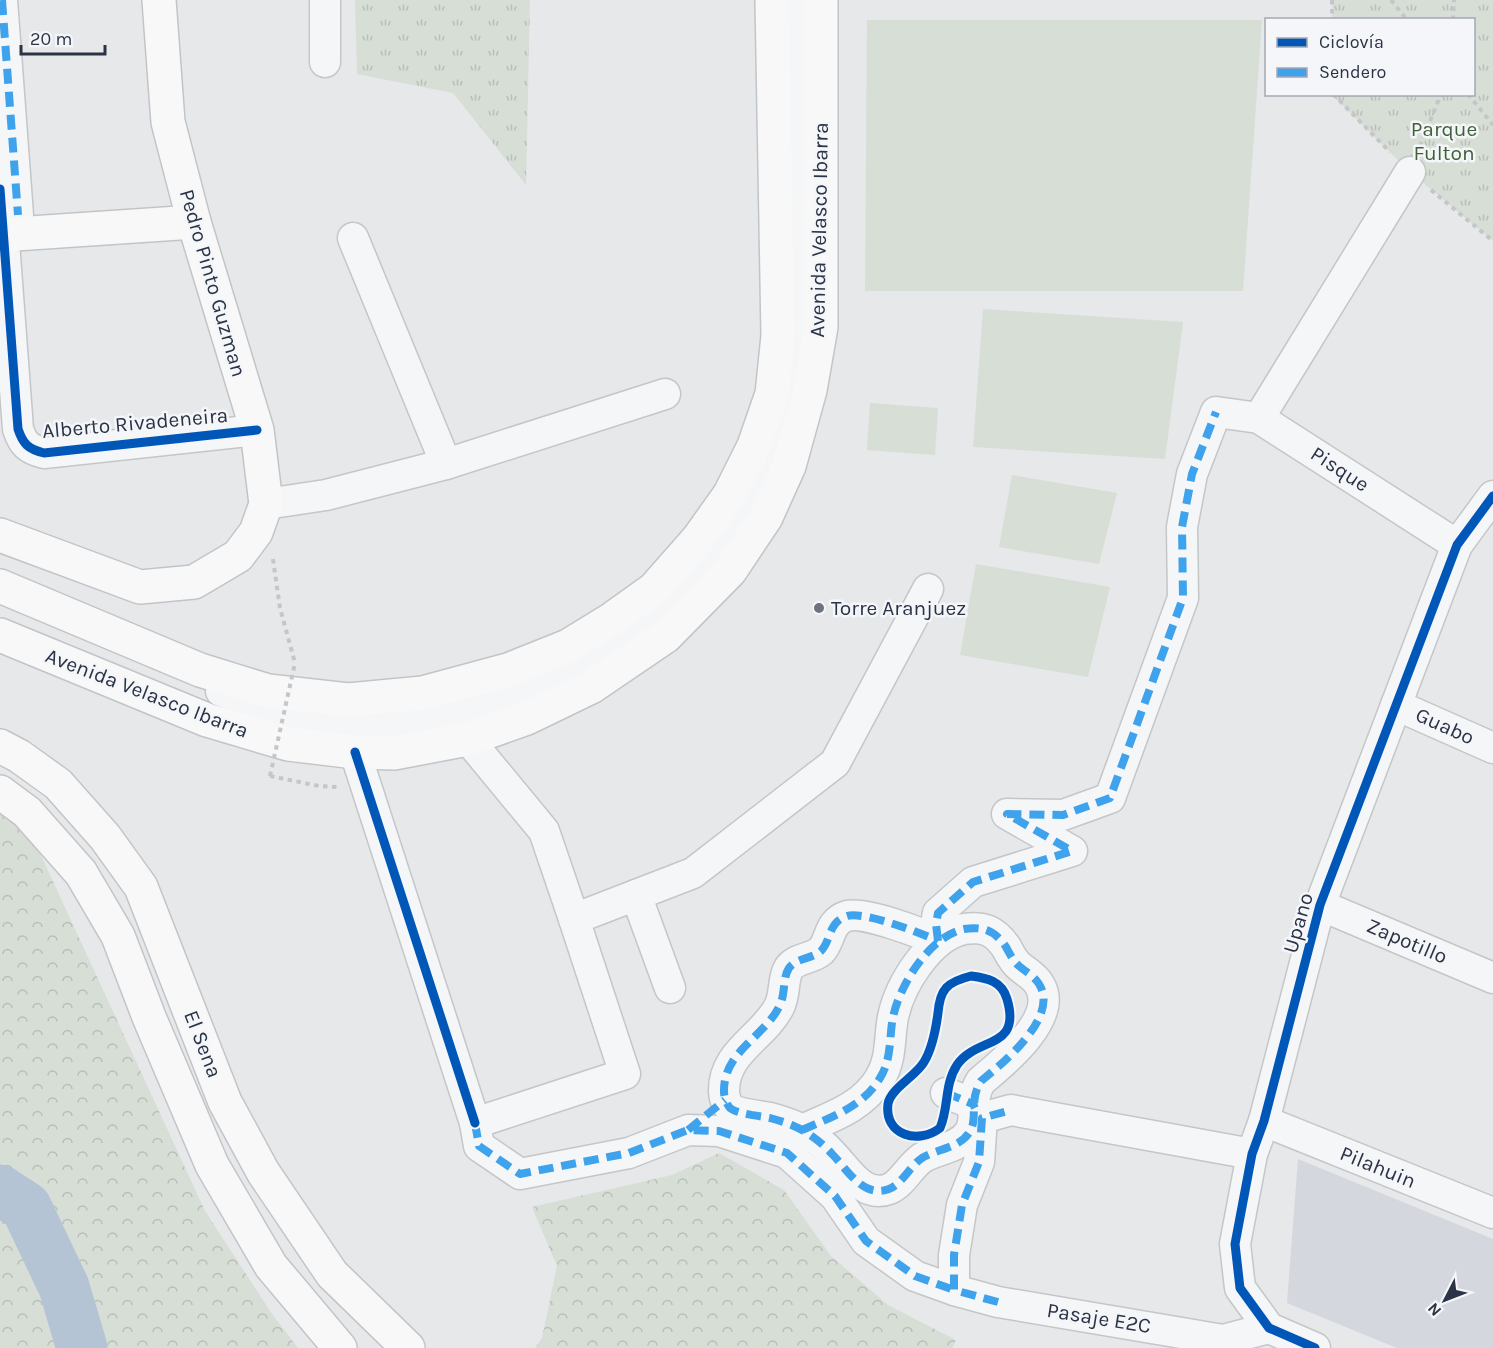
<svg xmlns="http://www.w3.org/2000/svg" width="1493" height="1348" viewBox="0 0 1493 1348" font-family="Karla,sans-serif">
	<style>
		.built { fill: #d4d7dd }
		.forest { fill: url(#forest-crowns) }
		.park { fill: url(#park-tufts) }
		.pitch { fill: #d6ded6 }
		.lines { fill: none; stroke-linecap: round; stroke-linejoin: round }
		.river { stroke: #b4c4d5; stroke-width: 51 }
		.minor-casing { stroke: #c4c6c8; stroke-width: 33 }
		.major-casing { stroke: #c2c5c8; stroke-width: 36 }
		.path { stroke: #c5c6ca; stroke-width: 4; stroke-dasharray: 4.5 4.5; stroke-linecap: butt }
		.minor { stroke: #f5f6f7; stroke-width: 30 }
		.major { stroke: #f8f8f8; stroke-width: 33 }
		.path-bridge { stroke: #c5c6ca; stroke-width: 4; stroke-dasharray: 4.5 4.5; stroke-linecap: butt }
		.quiet { stroke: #3ea3ec; stroke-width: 8; stroke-dasharray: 15 8; stroke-linecap: butt }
		.cycleway-casing { stroke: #f4f6f9; stroke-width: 13 }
		.cycleway { stroke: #0057b8; stroke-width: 9 }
		.poi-dot { fill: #6c737f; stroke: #f4f6f9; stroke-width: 2 }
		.labels { text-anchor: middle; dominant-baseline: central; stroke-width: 5; stroke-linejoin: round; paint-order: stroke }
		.park-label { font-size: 21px; fill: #3f6138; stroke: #f4f6f9 }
		.street-label { font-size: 21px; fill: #2b3445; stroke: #f4f6f9 }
		.poi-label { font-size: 21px; fill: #2b3445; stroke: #f4f6f9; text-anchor: start }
	</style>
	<defs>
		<pattern id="forest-crowns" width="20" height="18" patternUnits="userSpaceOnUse" patternTransform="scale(1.5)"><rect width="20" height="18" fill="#d6ded6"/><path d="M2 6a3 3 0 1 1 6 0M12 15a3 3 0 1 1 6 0" fill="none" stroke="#b8bfb9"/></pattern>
		<pattern id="park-tufts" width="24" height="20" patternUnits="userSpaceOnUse" patternTransform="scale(1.5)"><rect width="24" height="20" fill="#d6ded6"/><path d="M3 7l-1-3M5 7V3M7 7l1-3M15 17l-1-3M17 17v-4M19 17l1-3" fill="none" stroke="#b8bfb9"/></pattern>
	</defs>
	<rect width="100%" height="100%" fill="#e6e8ea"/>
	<path class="built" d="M1298,1159L1493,1239V1348H1397L1287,1303Z"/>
	<g class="forest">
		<path d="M0,795L39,851L205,1211L272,1314L298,1348H0Z"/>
		<path d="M719,1153L784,1190L831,1256L888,1305L956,1340L952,1348H535L542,1338L557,1266L532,1207L672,1175Z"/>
	</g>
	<g class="park">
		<path d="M355,0H530L526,185L453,93L357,74Z"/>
		<path d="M1332,0H1493V241L1410,172L1333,96L1474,94V20L1332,19Z"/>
	</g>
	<g class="pitch">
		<path d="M867,20H1262L1243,291H865Z"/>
		<path d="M983,309L1183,322L1165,459L973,447Z"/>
		<path d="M870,403L938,408L935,455L867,450Z"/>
		<path d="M1012,475L1117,493L1099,564L999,547Z"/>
		<path d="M976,564L1110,587L1088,677L960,655Z"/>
	</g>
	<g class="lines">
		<path class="river" d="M0,1190L26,1207L64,1287L82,1348"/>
		<g class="minor-casing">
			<g id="minor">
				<path d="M2,0L18,215"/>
				<path d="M325,0V62"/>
				<path d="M0,189L18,429C23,444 28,449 44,453L257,430"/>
				<path d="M353,238L446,464"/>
				<path d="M1259,418L1410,172"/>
				<path d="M266,504L326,495L446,464L665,394"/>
				<path d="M221,691L263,707L353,728L419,723L494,704L551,684L619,644L681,595L731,534L762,476L791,386L802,272L801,0"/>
				<path d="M1396,705L1493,748"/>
				<path d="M468,739L544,831L574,919"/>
				<path d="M355,752L475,1123L479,1146L520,1174L629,1153L688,1130L719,1131L787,1153L835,1196L866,1241L915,1276L954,1290"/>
				<path d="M636,895L670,988"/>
				<path d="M1320,905L1493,978"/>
				<path d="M938,941L936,924L938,913L973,882L1072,851L1007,814L1063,815L1110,798L1183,598L1182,527L1192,474L1216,412L1259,418L1457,545"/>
				<path d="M946,1093L973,1104L982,1118"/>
				<path d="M1264,1121L1493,1213"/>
				<path d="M475,1123L625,1074L574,919L693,873L835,763L928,589"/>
				<path d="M802,1130C831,1117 863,1107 880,1078C892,1059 889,1037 893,1017C900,984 930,936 964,929C984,926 995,931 1006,947C1010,954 1013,961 1019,966C1026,972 1034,976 1039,984C1060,1017 1003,1063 981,1081C968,1101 979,1119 969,1133C959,1148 937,1149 922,1158C910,1166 902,1184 889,1189C863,1199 847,1169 832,1154C824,1145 814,1137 804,1131C794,1125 781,1121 770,1118C760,1116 737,1114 730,1108C727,1105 724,1097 724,1092C723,1052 763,1038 779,1007C786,994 782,979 789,968C796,958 812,959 821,951C831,941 828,922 847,916C864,911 921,933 938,941"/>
				<path d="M1252,1154L1011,1110L982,1118L979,1162L962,1205L954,1255V1290L998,1302L1223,1340L1269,1328"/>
				<path d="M1315,1348L1269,1328L1240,1288L1235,1244L1252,1154L1264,1121L1320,905L1457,545L1493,496"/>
			</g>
		</g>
		<g class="major-casing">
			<g id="major">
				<path d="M0,235L194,222"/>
				<path d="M0,535L140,587L194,582L238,556L256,532L266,504L257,430L194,222L168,122L159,0"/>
				<path d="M0,586L200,670L268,691L348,700L423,693L508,670L568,646L612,619L654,589L698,539L730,494L754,446L772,394L778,336L772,0"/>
				<path d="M0,635L207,720L288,744L355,752L394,753L468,739L527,718L591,687L666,636L730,571L766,517L789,466L810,390L821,327V0"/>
				<path d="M0,746L19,756L58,784L105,837L141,887L225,1102L263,1172L332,1274L408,1348"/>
				<path d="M0,792L27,812L81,873L118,936L149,1017L212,1165L271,1266L340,1348"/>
			</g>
		</g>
		<g class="path">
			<path d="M1332,0V20"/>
			<path d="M1391,0L1407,20"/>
			<path d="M1453,20L1454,0"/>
			<path d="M1333,94L1390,152"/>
			<path d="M1468,94L1493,125"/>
			<path d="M1420,146L1441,94"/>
			<path d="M1431,190L1493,241"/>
			<path d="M273,559L280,608L295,663"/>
			<path d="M270,776L319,786L338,787"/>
		</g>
		<use href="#minor" class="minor"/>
		<use href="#major" class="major"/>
		<path class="path-bridge" d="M270,776L295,663"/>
		<g class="quiet">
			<path d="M2,0L18,215"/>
			<path d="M938,941L936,924L938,913L973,882L1072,851L1007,814L1063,815L1110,798L1183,598L1182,527L1192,474L1216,412"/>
			<path d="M946,1093L973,1104L975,1108"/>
			<path d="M475,1123L479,1146L520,1174L629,1153L688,1130L719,1131L787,1153L835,1196L866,1241L915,1276L954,1290"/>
			<path d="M688,1130L725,1100"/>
			<path d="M802,1130C831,1117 863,1107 880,1078C892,1059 889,1037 893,1017C900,984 930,936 964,929C984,926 995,931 1006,947C1010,954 1013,961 1019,966C1026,972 1034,976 1039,984C1060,1017 1003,1063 981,1081C968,1101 979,1119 969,1133C959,1148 937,1149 922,1158C910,1166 902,1184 889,1189C863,1199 847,1169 832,1154C824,1145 814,1137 804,1131C794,1125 781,1121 770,1118C760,1116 737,1114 730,1108C727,1105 724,1097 724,1092C723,1052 763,1038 779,1007C786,994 782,979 789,968C796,958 812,959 821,951C831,941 828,922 847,916C864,911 921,933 938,941"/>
			<path d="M998,1302L954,1290V1255L962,1205L979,1162L982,1118L1011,1110"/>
		</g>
		<g class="cycleway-casing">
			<g id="cycleway">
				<path d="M0,189L18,429C23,444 28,449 44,453L257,430"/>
				<path d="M355,752L475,1123"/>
				<path d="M971,976C987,978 1002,981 1007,999C1022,1050 977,1036 957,1065C944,1085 949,1108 940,1128C918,1145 884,1135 888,1104C890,1089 916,1076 924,1062C932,1049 936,1028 938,1013C940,989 947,982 971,976Z"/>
				<path d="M1315,1348L1269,1328L1240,1288L1235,1244L1252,1154L1264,1121L1320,905L1457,545L1493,496"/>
			</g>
		</g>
		<use href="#cycleway" class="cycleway"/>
	</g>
	<circle class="poi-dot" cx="819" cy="608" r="6"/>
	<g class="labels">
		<g class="park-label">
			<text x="1444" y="129">Parque<tspan x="1444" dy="24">Fulton</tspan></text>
		</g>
		<g class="street-label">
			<text transform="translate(819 230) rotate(-89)">Avenida Velasco Ibarra</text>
			<text transform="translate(213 283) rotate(74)">Pedro Pinto Guzman</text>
			<text transform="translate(135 423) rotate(-5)">Alberto Rivadeneira</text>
			<text transform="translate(1340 469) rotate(33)">Pisque</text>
			<text transform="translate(147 693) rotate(21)">Avenida Velasco Ibarra</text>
			<text transform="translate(1445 726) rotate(24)">Guabo</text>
			<text transform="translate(1298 923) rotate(-74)">Upano</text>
			<text transform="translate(1407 941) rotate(23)">Zapotillo</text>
			<text transform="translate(203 1044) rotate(69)">El Sena</text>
			<text transform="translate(1378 1167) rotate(22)">Pilahuin</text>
			<text transform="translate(1099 1318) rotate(9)">Pasaje E2C</text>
		</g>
		<g class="poi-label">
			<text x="831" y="608">Torre Aranjuez</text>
		</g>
	</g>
	<rect x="1265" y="18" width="210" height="78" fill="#f4f6f9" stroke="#a4a8b1" stroke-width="1.5"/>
	<rect x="1277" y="38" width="30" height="9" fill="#0057b8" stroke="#a4a8b1" stroke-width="1.5"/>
	<text x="1319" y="48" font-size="18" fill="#2b3445">Ciclovía</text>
	<rect x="1277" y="68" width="30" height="9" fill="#3ea3ec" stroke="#a4a8b1" stroke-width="1.5"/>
	<text x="1319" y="78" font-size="18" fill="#2b3445">Sendero</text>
	<g transform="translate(1445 1300) rotate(228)" stroke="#f4f6f9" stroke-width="4.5" paint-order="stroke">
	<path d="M0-4.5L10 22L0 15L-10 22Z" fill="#2b3445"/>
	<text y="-9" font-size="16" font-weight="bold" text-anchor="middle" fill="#2b3445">N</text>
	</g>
	<path d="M21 45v9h84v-9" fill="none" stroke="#2b3445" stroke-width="3"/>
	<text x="30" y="45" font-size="18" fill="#2b3445" stroke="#f4f6f9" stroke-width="4.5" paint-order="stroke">20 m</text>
</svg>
